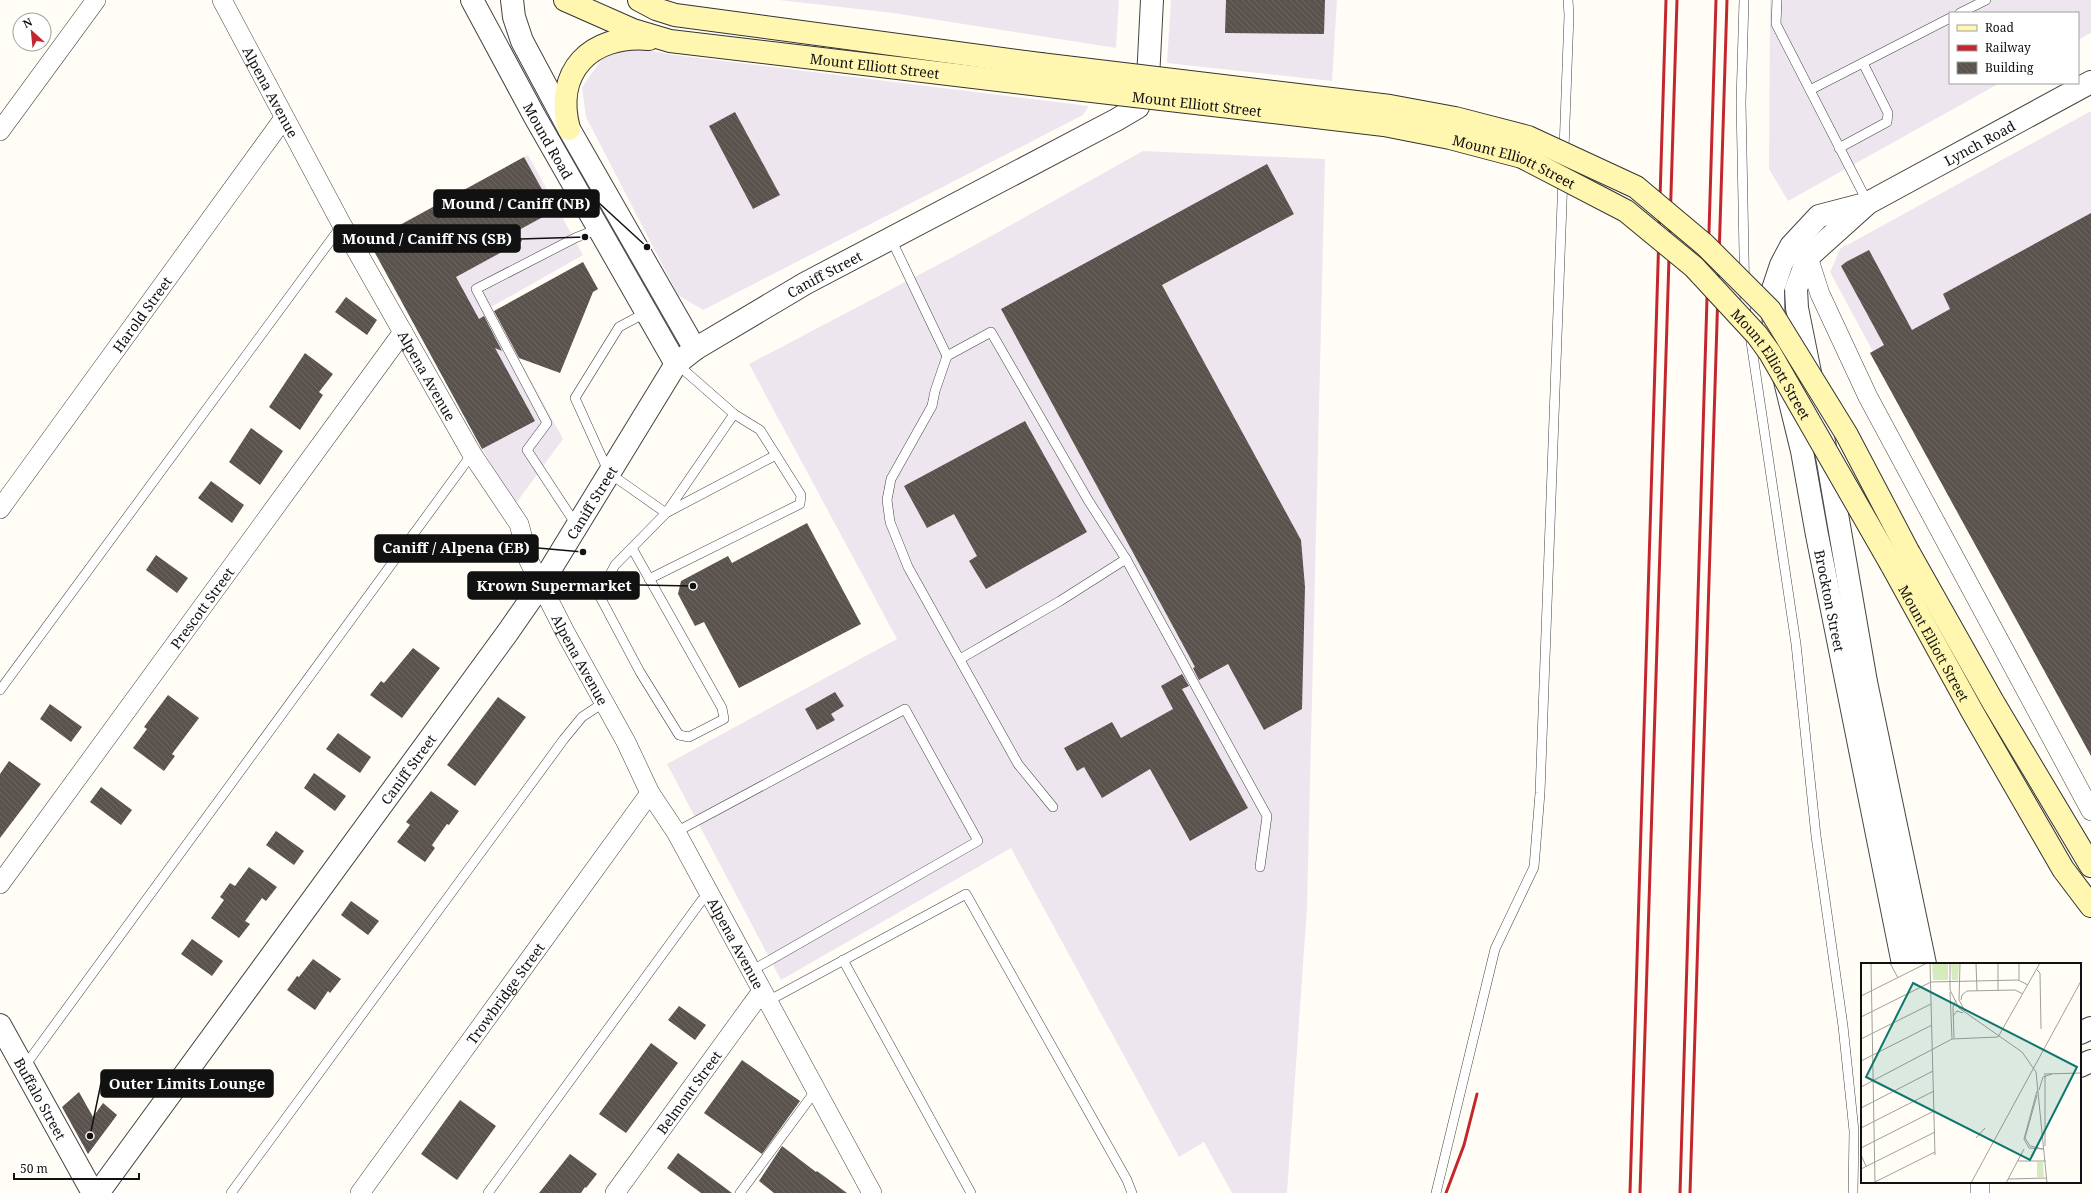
<svg xmlns="http://www.w3.org/2000/svg" width="2091" height="1193" viewBox="0 0 2091 1193" font-family="'Noto Serif',serif">
	<style>
		.industrial { fill: #eee6ef }
		.building { fill: url(#building-back-hatch) }
		.lines { fill: none; stroke-linecap: round; stroke-linejoin: round }
		.service-casing { stroke: #444; stroke-width: 10 }
		.minor-casing { stroke: #444; stroke-width: 20 }
		.tertiary-casing { stroke: #444; stroke-width: 24 }
		.secondary-casing { stroke: #333; stroke-width: 24 }
		.service { stroke: #fff; stroke-width: 9 }
		.minor { stroke: #fff; stroke-width: 19 }
		.tertiary { stroke: #fff; stroke-width: 22 }
		.secondary { stroke: #fff6b0; stroke-width: 22 }
		.rail { stroke: #c4262e; stroke-width: 3 }
		.secondary-bridge-casing { stroke: #333; stroke-width: 24; stroke-linecap: butt }
		.secondary-bridge { stroke: #fff6b0; stroke-width: 22 }
		.labels { text-anchor: middle; dominant-baseline: central; stroke-width: 4; stroke-linejoin: round; paint-order: stroke }
		.street-label { font-size: 14px; fill: #111; stroke: #fff }
		.inset-road { fill: none; stroke: #a09f9a; stroke-width: 1 }
		.view { fill: #0f766e; fill-opacity: 0.15; stroke: #0f766e; stroke-width: 2 }
		.inset-edge { fill: none; stroke: #111; stroke-width: 2 }
		.leader { fill: none; stroke: #111; stroke-width: 1.5 }
		.callout-dot { fill: #111; stroke: #fff; stroke-width: 1.5 }
		.callout { fill: #111; stroke: #111; stroke-width: 1.5 }
		.callout-label { font-size: 15px; text-anchor: middle; font-weight: bold; fill: #fff }
	</style>
	<defs>
		<pattern id="building-back-hatch" width="6" height="6" patternUnits="userSpaceOnUse"><rect width="6" height="6" fill="#5a524d"/><path d="M-1 5l2 2M0 0l6 6M5-1l2 2" fill="none" stroke="#6d6662"/></pattern>
	</defs>
	<rect width="100%" height="100%" fill="#fffdf5"/>
	<g class="industrial">
		<path d="M779,0H1119L1116,48L893,13Z"/>
		<path d="M1171,0H1337L1332,81L1167,63Z"/>
		<path d="M1770,0H2091V33L2078,40V13H1950V83H2000L1788,201L1769,169Z"/>
		<path d="M642,49L674,55L1089,106L1083,115L703,310L678,295L586,117L582,87L602,59L618,51Z"/>
		<path d="M2091,111V756L1830,272L1840,249Z"/>
		<path d="M1143,151L1325,159L1307,908L1287,1193H1232L1204,1142L1179,1157L1011,848L781,980L667,764L897,639L749,364L966,250Z"/>
		<path d="M528,155L583,255L491,307L563,439L514,506L369,241Z"/>
	</g>
	<g class="building">
		<path d="M1226,0H1325L1324,34L1225,33Z"/>
		<path d="M735,112L780,195L753,209L709,126Z"/>
		<path d="M524,157L554,211L517,231L522,241L456,277L479,319L484,316L502,351L495,348L535,421L482,449L369,242Z"/>
		<path d="M1267,164L1294,214L1162,285L1301,540L1305,587L1302,709L1264,730L1228,664L1199,680L1193,668L1195,667L1001,309Z"/>
		<path d="M2091,213V756L1870,353L1884,345L1841,266L1846,262L1869,250L1912,330L1950,309L1943,294Z"/>
		<path d="M583,262L598,289L593,292L560,373L519,358L494,311Z"/>
		<path d="M346,297L377,320L367,335L335,312Z"/>
		<path d="M305,353L333,374L319,392L323,395L300,430L269,407Z"/>
		<path d="M1025,421L1087,532L986,589L969,561L977,556L954,514L927,528L904,486Z"/>
		<path d="M251,428L283,451L260,485L229,462Z"/>
		<path d="M211,481L244,505L232,523L198,498Z"/>
		<path d="M807,523L861,624L739,688L704,622L695,626L678,594L681,581L728,556L732,563Z"/>
		<path d="M156,555L188,578L177,593L146,570Z"/>
		<path d="M413,648L440,668L402,718L370,695L381,681L384,683Z"/>
		<path d="M1182,674L1189,686L1182,689L1248,808L1190,841L1150,769L1102,798L1084,767L1077,771L1064,748L1112,722L1121,738L1173,709L1161,686Z"/>
		<path d="M835,692L844,706L831,714L835,720L817,730L805,709Z"/>
		<path d="M168,695L199,718L172,754L175,756L164,771L133,748L147,729L144,727Z"/>
		<path d="M498,697L526,717L475,786L447,765Z"/>
		<path d="M50,704L82,727L71,742L40,719Z"/>
		<path d="M338,733L371,757L360,773L326,749Z"/>
		<path d="M9,761L41,784L0,838V774Z"/>
		<path d="M314,773L346,796L335,811L304,788Z"/>
		<path d="M101,787L132,810L121,825L90,802Z"/>
		<path d="M431,791L459,811L449,825L447,824L432,845L435,848L425,862L397,842L410,825L406,822Z"/>
		<path d="M276,831L304,851L294,865L266,845Z"/>
		<path d="M249,867L277,887L266,901L262,898L245,921L250,924L239,938L211,918L224,900L220,897L230,883L235,886Z"/>
		<path d="M351,901L379,921L368,935L341,915Z"/>
		<path d="M192,939L223,961L212,976L181,954Z"/>
		<path d="M313,959L341,979L330,993L328,991L315,1010L287,990L297,976L299,977Z"/>
		<path d="M679,1006L706,1025L695,1040L668,1020Z"/>
		<path d="M651,1043L678,1063L626,1133L599,1114Z"/>
		<path d="M742,1060L800,1101L762,1154L704,1113Z"/>
		<path d="M79,1092L93,1117L103,1103L117,1115L88,1154L62,1107Z"/>
		<path d="M460,1100L496,1126L457,1180L421,1154Z"/>
		<path d="M782,1146L816,1172L817,1171L847,1193H774L759,1181Z"/>
		<path d="M678,1153L732,1193H701L667,1168Z"/>
		<path d="M570,1154L597,1174L586,1188L585,1187L581,1193H539Z"/>
	</g>
	<g class="lines">
		<g class="service-casing">
			<g id="service">
				<path d="M1744,0L1741,102L1745,304L1747,319"/>
				<path d="M1777,0L1776,24L1868,203"/>
				<path d="M1960,13L1986,0"/>
				<path d="M1810,90L1950,18"/>
				<path d="M1839,148L1887,122L1888,113L1863,63"/>
				<path d="M891,239L947,356L991,332L1088,500L1126,559L1267,816L1260,867"/>
				<path d="M647,312L619,327L575,398L609,473L666,513L734,414L677,364"/>
				<path d="M1750,335L1796,644L1816,836L1843,1026L1854,1131L1853,1193"/>
				<path d="M947,356L935,391L932,406L891,479L887,500L890,522L908,567L1018,764L1053,807"/>
				<path d="M577,526L527,450L547,423L476,289L575,238L598,229"/>
				<path d="M632,548L722,708L724,719L689,737L679,735L640,672L599,595L615,565L666,513L776,455"/>
				<path d="M649,579L800,504L801,495L760,430L734,414"/>
				<path d="M960,659L1060,601L1126,559"/>
				<path d="M0,690L342,225"/>
				<path d="M676,832L905,709L978,841L751,971"/>
				<path d="M843,960L971,1193"/>
				<path d="M768,1001L966,894L1127,1180L1132,1193"/>
				<path d="M24,1067L472,454"/>
				<path d="M231,1193L564,739L582,717L603,703"/>
				<path d="M488,1193L702,900L710,895"/>
				<path d="M740,1193L816,1090"/>
				<path d="M1436,1193L1495,949L1534,867L1540,793L1569,15L1568,0"/>
			</g>
		</g>
		<g class="minor-casing">
			<g id="minor">
				<path id="s1" d="M222,0L342,225L472,454L519,524L529,561L565,632L626,742L650,793L676,832L872,1193"/>
				<path d="M0,131L96,0"/>
				<path d="M1804,251L1808,257L1820,294L1868,397L2091,811"/>
				<path id="s2" d="M0,509L284,118"/>
				<path id="s3" d="M0,884L403,332"/>
				<path d="M1980,1182V1193"/>
				<path id="s4" d="M360,1193L650,793"/>
				<path id="s5" d="M615,1193L762,991"/>
			</g>
		</g>
		<g class="tertiary-casing">
			<g id="tertiary">
				<path id="s6" d="M472,0L535,117L676,364"/>
				<path d="M512,0L514,17L522,41L569,129L695,349"/>
				<path id="s7" d="M1865,204L1819,216L1791,246L1781,265L1773,289L1774,336L1802,451L1817,535L1903,964"/>
				<path id="s8" d="M1925,964L1866,682L1828,462L1797,308L1796,289L1808,257L1868,203L2091,82"/>
				<path id="s9" d="M0,1025L93,1193"/>
				<path d="M2080,1033L2091,1028"/>
				<path d="M2080,1066L2091,1061"/>
				<path id="s10" d="M98,1193L508,632L542,583L676,364L695,349L806,283L1116,120L1138,107L1148,79L1152,0"/>
			</g>
		</g>
		<g class="secondary-casing">
			<g id="secondary">
				<path id="s11" d="M565,0L633,30L670,41L1040,85"/>
				<path d="M639,0L656,9L675,15L1040,64"/>
				<path d="M569,129C554,72 590,34 649,39"/>
				<path d="M1909,553L1993,702L2091,866"/>
				<path id="s12" d="M1891,564L1973,713L2063,869L2091,906"/>
			</g>
		</g>
		<use href="#service" class="service"/>
		<use href="#minor" class="minor"/>
		<use href="#tertiary" class="tertiary"/>
		<use href="#secondary" class="secondary"/>
		<g class="rail">
			<path d="M1446,1193L1464,1145L1477,1094"/>
			<path d="M1630,1193L1666,0"/>
			<path d="M1640,1193L1677,0"/>
			<path d="M1680,1193L1716,0"/>
			<path d="M1690,1193L1727,0"/>
		</g>
		<g class="secondary-bridge-casing">
			<g id="secondary-bridge">
				<path d="M1040,64L1390,106L1455,118L1528,137L1636,187L1705,245L1770,310L1847,435L1909,553"/>
				<path id="s13" d="M1040,85L1384,125L1450,138L1522,157L1626,211L1694,267L1757,335L1770,353L1891,564"/>
			</g>
		</g>
		<use href="#secondary-bridge" class="secondary-bridge"/>
	</g>
	<g class="labels">
		<g class="street-label">
			<text stroke="none"><textPath href="#s11" startOffset="319">Mount Elliott Street</textPath></text>
			<text stroke="none"><textPath href="#s1" startOffset="104">Alpena Avenue</textPath></text>
			<text stroke="none"><textPath href="#s13" startOffset="158">Mount Elliott Street</textPath></text>
			<text stroke="none"><textPath href="#s6" startOffset="160">Mound Road</textPath></text>
			<text stroke="none"><textPath href="#s8" startOffset="929">Lynch Road</textPath></text>
			<text stroke="none"><textPath href="#s13" startOffset="482">Mount Elliott Street</textPath></text>
			<text stroke="none"><textPath href="#s10" startOffset="1185">Caniff Street</textPath></text>
			<text stroke="none"><textPath href="#s2" startOffset="241">Harold Street</textPath></text>
			<text stroke="none"><textPath href="#s13" startOffset="818">Mount Elliott Street</textPath></text>
			<text stroke="none"><textPath href="#s1" startOffset="428">Alpena Avenue</textPath></text>
			<text stroke="none"><textPath href="#s10" startOffset="849">Caniff Street</textPath></text>
			<text stroke="none"><textPath href="#s7" startOffset="453">Brockton Street</textPath></text>
			<text stroke="none"><textPath href="#s3" startOffset="342">Prescott Street</textPath></text>
			<text stroke="none"><textPath href="#s12" startOffset="90">Mount Elliott Street</textPath></text>
			<text stroke="none"><textPath href="#s1" startOffset="752">Alpena Avenue</textPath></text>
			<text stroke="none"><textPath href="#s10" startOffset="525">Caniff Street</textPath></text>
			<text stroke="none"><textPath href="#s1" startOffset="1076">Alpena Avenue</textPath></text>
			<text stroke="none"><textPath href="#s4" startOffset="247">Trowbridge Street</textPath></text>
			<text stroke="none"><textPath href="#s5" startOffset="125">Belmont Street</textPath></text>
			<text stroke="none"><textPath href="#s9" startOffset="84">Buffalo Street</textPath></text>
		</g>
	</g>
	<g transform="translate(1861 963)">
		<rect width="220" height="220" fill="#fffdf5"/>
		<path d="M90,0H98L97,17H91ZM176,199H182L183,214H176Z" fill="#d5ebbd"/>
		<path d="M71,0H87V17H72Z" fill="#d5ebbd"/>
		<path class="inset-road" d="M10,0L14,220M29,0L37,15M69,0L74,192M89,0V27L98,45L161,89L175,109L186,220M99,0L98,37L104,48M115,0L116,28M137,0V28M158,0V17M176,7L179,10L180,66M89,29L91,76M0,33L66,0M100,37L101,32L106,28L154,27L162,31M92,53L96,48L102,50M0,54L70,19L157,17L167,22M93,75L92,44L95,37M0,76L70,41M0,98L71,62M183,111L220,110M184,112V183M0,124L91,76L137,74L179,0M178,127L182,114L191,111M176,128L163,176L168,185L182,186M176,132L164,175L169,183L182,186M0,145L72,108M0,165L73,128M115,175L124,165M0,185L73,148M0,192L5,203M157,198H185M0,206L74,169M147,216L186,215M14,219L74,189M110,220L220,18M145,220L163,186"/>
		<path class="view" d="M52,20L216,104L169,197L5,114Z"/>
		<rect width="220" height="220" class="inset-edge"/>
	</g>
	<path class="leader" d="M647 247L599 203M585 237L520 239M583 552L538 548M693 586L639 585M90 1136L101 1083"/>
	<g class="callout-dot">
		<circle cx="647" cy="247" r="4"/>
		<circle cx="585" cy="237" r="4"/>
		<circle cx="583" cy="552" r="4"/>
		<circle cx="693" cy="586" r="4"/>
		<circle cx="90" cy="1136" r="4"/>
	</g>
	<g class="callout">
		<rect x="434" y="190" width="165" height="27" rx="4"/>
		<rect x="334" y="225" width="186" height="27" rx="4"/>
		<rect x="375" y="535" width="163" height="27" rx="4"/>
		<rect x="468" y="572" width="171" height="27" rx="4"/>
		<rect x="101" y="1070" width="172" height="27" rx="4"/>
	</g>
	<g class="callout-label">
		<text x="516" y="209">Mound / Caniff (NB)</text>
		<text x="427" y="244">Mound / Caniff NS (SB)</text>
		<text x="456" y="553">Caniff / Alpena (EB)</text>
		<text x="554" y="591">Krown Supermarket</text>
		<text x="187" y="1089">Outer Limits Lounge</text>
	</g>
	<rect x="1949" y="12" width="130" height="72" fill="#ffffff" stroke="#a0a0a0"/>
	<rect x="1957" y="25" width="20" height="6" fill="#fff6b0" stroke="#a0a0a0"/>
	<text x="1985" y="32" font-size="12" fill="#111111">Road</text>
	<rect x="1957" y="45" width="20" height="6" fill="#c4262e" stroke="#a0a0a0"/>
	<text x="1985" y="52" font-size="12" fill="#111111">Railway</text>
	<rect x="1957" y="62" width="20" height="12" fill="url(#building-back-hatch)" stroke="#a0a0a0"/>
	<text x="1985" y="72" font-size="12" fill="#111111">Building</text>
	<g transform="translate(32 32) rotate(333)"><circle r="19" fill="#ffffff" stroke="#a0a0a0"/>
	<path d="M0-3L7 15L0 10L-7 15Z" fill="#c4262e"/>
	<text y="-6" font-size="11" font-weight="bold" text-anchor="middle" fill="#111111">N</text>
	</g>
	<path d="M14 1173v6h125v-6" fill="none" stroke="#111111" stroke-width="2"/>
	<text x="20" y="1173" font-size="12" fill="#111111" stroke="#ffffff" stroke-width="3" paint-order="stroke">50 m</text>
</svg>
